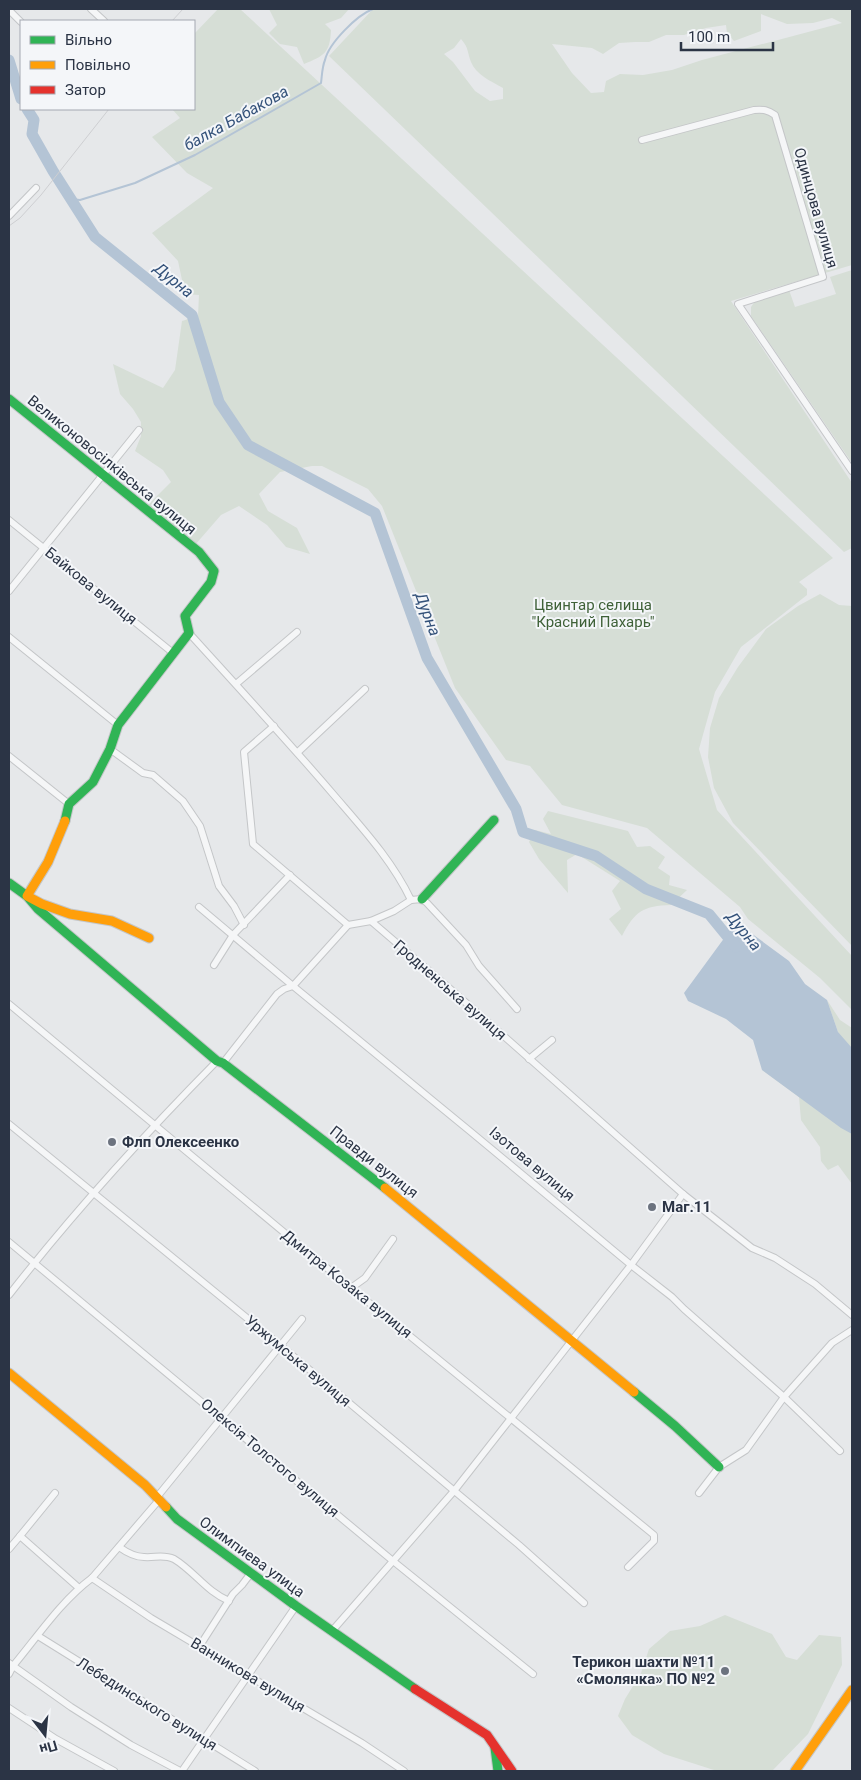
<svg xmlns="http://www.w3.org/2000/svg" width="861" height="1780" viewBox="0 0 861 1780" font-family="Roboto,sans-serif">
	<style>
		.green { fill: #d6ded6; fill-rule: evenodd }
		.water { fill: #b4c4d5 }
		.lines { fill: none; stroke-linecap: round; stroke-linejoin: round }
		.stream { stroke: #b4c4d5; stroke-width: 2 }
		.river { stroke: #b4c4d5; stroke-width: 11 }
		.street-casing { stroke: #c4c6c8; stroke-width: 8 }
		.fast-casing { stroke: #c4c6c8; stroke-width: 11 }
		.slow-casing { stroke: #c4c6c8; stroke-width: 11 }
		.jam-casing { stroke: #c4c6c8; stroke-width: 11 }
		.street { stroke: #f5f6f7; stroke-width: 6 }
		.fast { stroke: #30b455; stroke-width: 9 }
		.slow { stroke: #ff9f0a; stroke-width: 9 }
		.jam { stroke: #e5322d; stroke-width: 9 }
		.tram { stroke: #cecfd2; stroke-width: 1 }
		.poi-dot { fill: #6c737f; stroke: #f4f6f9; stroke-width: 2 }
		.labels { text-anchor: middle; dominant-baseline: central; stroke-width: 4; stroke-linejoin: round; paint-order: stroke }
		.street-label { font-size: 15px; fill: #2b3445; stroke: #f4f6f9 }
		.park-label { font-size: 15px; fill: #3f6138; stroke: #f4f6f9 }
		.poi-label { font-size: 15px; font-weight: bold; fill: #2b3445; stroke: #f4f6f9; text-anchor: start }
		.water-label { font-size: 16px; font-style: italic; fill: #34527a; stroke: #f4f6f9 }
	</style>
	<rect width="100%" height="100%" fill="#e6e8ea"/>
	<g class="green">
		<path d="M218,9H240L833,558L799,582L807,589V595L741,647L715,692L699,749L717,810L852,956V1010L820,978L748,919L740,907L647,828L562,805L530,766L506,760L455,688L382,506L368,489L322,466H312L280,472L259,494L268,511L297,528L310,554L286,547L267,525L239,506L221,515L195,545L146,507L171,482L163,470L135,451L141,436V422L133,409L120,394L113,364L163,388L175,370L182,321L198,316L199,295L185,294L178,261L152,233L213,188L187,173L152,137L180,118L172,109H194V34Z"/>
		<path d="M269,9H349L341,18L325,24L331,30C330,53 324,56 304,64L297,47L280,44L269,33L277,25Z"/>
		<path d="M373,9H852V265L731,301L852,483V548L844,552L329,56ZM761,14L787,24L813,23L832,18L842,23L702,60L672,70L643,75L620,74L606,81L604,92L591,93L572,73L552,44L592,48L603,54L619,43L635,42H649L666,35H684L706,28L726,25L727,33L734,41L761,31ZM461,39C469,48 467,52 471,62C476,75 491,81 503,88V99L490,101L475,91L453,62L444,54L454,48Z"/>
		<path d="M852,270V463L751,316V307L756,300L789,290L795,307L836,294L830,277Z"/>
		<path d="M820,594L839,605L852,606V946L733,823L714,788L708,757L710,728L719,698L738,667L766,629L798,606Z"/>
		<path d="M548,811L628,831L637,847L650,846L665,857L658,868L670,876L669,885L687,890L671,905C643,906 635,911 622,936L609,919L621,909L612,891L620,881L577,854L567,860L568,893L539,859L529,842L535,830L551,834L543,819Z"/>
		<path d="M827,1000L840,1020L852,1028V1101L838,1032Z"/>
		<path d="M762,1070L852,1114V1184L838,1165L828,1170L821,1161L820,1147L801,1120L799,1097Z"/>
		<path d="M725,1615L772,1634L786,1657L797,1660L819,1635L841,1637L842,1665L808,1734L772,1771H717L664,1754L632,1735L618,1716L625,1699L641,1673L649,1649L670,1631L700,1626Z"/>
	</g>
	<path class="water" d="M736,922L789,961L805,984L827,1000L838,1032L852,1048V1134L841,1128L762,1070L753,1040L726,1019L688,1001L684,993Z"/>
	<g class="lines">
		<path class="stream" d="M71,199L80,200L135,183L195,155L321,83C322,76 322,67 325,60C329,43 357,15 373,9"/>
		<g class="river">
			<path d="M9,60L21,99"/>
			<path d="M27,109L34,120L32,134L53,171L95,237L192,315L219,402L248,445L375,513L427,658L516,809L523,832L596,856L646,889L709,914L736,947"/>
		</g>
		<g class="street-casing">
			<g id="street">
				<path d="M91,9L104,21"/>
				<path d="M9,10L21,22"/>
				<path d="M642,140L754,110C763,109 768,110 775,115L823,277L738,304L852,471"/>
				<path d="M9,216L36,188"/>
				<path d="M9,520L173,653"/>
				<path d="M9,591L139,430"/>
				<path d="M189,633C237,686 286,739 333,794C362,828 392,860 411,900L422,899L427,903L466,945L479,966L517,1009"/>
				<path d="M9,637L118,725"/>
				<path d="M236,684L297,632"/>
				<path d="M274,726L244,752L253,844L348,925"/>
				<path d="M110,749L143,773L153,775L183,801L200,826L219,886L234,906L244,925"/>
				<path d="M298,752L365,689"/>
				<path d="M9,756L69,804"/>
				<path d="M199,907L293,986L471,1132L631,1265L672,1297L684,1309L784,1397L840,1451"/>
				<path d="M371,921L455,993L683,1194L752,1248L775,1258L815,1284L852,1315"/>
				<path d="M214,965L233,935L290,875"/>
				<path d="M9,1004L351,1288L654,1535V1541L628,1567"/>
				<path d="M529,1059L552,1040"/>
				<path d="M223,1063L277,994L284,989L293,986L348,925L371,921L394,911L411,900"/>
				<path d="M9,1124L280,1345L519,1545L584,1603"/>
				<path d="M9,1242L393,1561L533,1674"/>
				<path d="M351,1288L365,1278L393,1239"/>
				<path d="M9,1295C73,1213 143,1136 217,1061"/>
				<path d="M699,1493L719,1467L746,1450L784,1397L832,1343L852,1330"/>
				<path d="M157,1497L302,1319"/>
				<path d="M20,1536L55,1493"/>
				<path d="M119,1547C126,1552 135,1557 144,1557C155,1558 163,1554 174,1559C194,1571 207,1592 229,1601"/>
				<path d="M9,1549L20,1536L79,1588"/>
				<path d="M92,1578L151,1618L362,1743L404,1771"/>
				<path d="M332,1631L454,1491L631,1265L683,1194"/>
				<path d="M38,1636L255,1771"/>
				<path d="M199,1647L233,1594L242,1585L251,1573"/>
				<path d="M9,1663L71,1707L131,1745L180,1771"/>
				<path d="M9,1674L13,1666C38,1636 61,1601 92,1578L159,1500"/>
				<path d="M9,1708L56,1739L114,1771"/>
				<path d="M182,1771L296,1606"/>
			</g>
		</g>
		<g class="fast-casing">
			<g id="fast">
				<path d="M9,399L199,552L214,571L211,582L185,616L189,633L118,725L110,749L93,782L69,804L65,821"/>
				<path d="M9,883L27,896L38,909L217,1061L223,1063L385,1188"/>
				<path d="M422,899L494,820"/>
				<path d="M634,1392L675,1426L719,1467"/>
				<path d="M166,1507L177,1519L296,1606L415,1689"/>
				<path d="M495,1748L498,1771"/>
			</g>
		</g>
		<g class="slow-casing">
			<g id="slow">
				<path d="M65,821L48,862L27,896L42,904L70,914L112,921L149,938"/>
				<path d="M385,1188L634,1392"/>
				<path d="M9,1373L145,1485L166,1507"/>
				<path d="M795,1771L852,1690"/>
			</g>
		</g>
		<g class="jam-casing">
			<path id="jam" d="M415,1689L487,1735L512,1771"/>
		</g>
		<use href="#street" class="street"/>
		<use href="#fast" class="fast"/>
		<use href="#slow" class="slow"/>
		<use href="#jam" class="jam"/>
		<g class="tram">
			<path d="M172,21L183,9"/>
			<path d="M9,226L20,218L41,195L109,109"/>
		</g>
	</g>
	<g class="poi-dot">
		<circle cx="112" cy="1142" r="5"/>
		<circle cx="652" cy="1207" r="5"/>
		<circle cx="725" cy="1671" r="5"/>
	</g>
	<g class="labels">
		<g class="street-label">
			<text transform="translate(816 208) rotate(74)">Одинцова вулиця</text>
			<text transform="translate(112 465) rotate(39)">Великоновосілківська вулиця</text>
			<text transform="translate(91 586) rotate(39)">Байкова вулиця</text>
			<text transform="translate(450 990) rotate(41)">Гродненська вулиця</text>
			<text transform="translate(374 1162) rotate(38)">Правди вулиця</text>
			<text transform="translate(532 1164) rotate(40)">Ізотова вулиця</text>
			<text transform="translate(347 1284) rotate(39)">Дмитра Козака вулиця</text>
			<text transform="translate(298 1361) rotate(40)">Уржумська вулиця</text>
			<text transform="translate(270 1458) rotate(40)">Олексія Толстого вулиця</text>
			<text transform="translate(252 1557) rotate(36)">Олимпиева улица</text>
			<text transform="translate(248 1675) rotate(31)">Ванникова вулиця</text>
			<text transform="translate(147 1704) rotate(32)">Лебединського вулиця</text>
		</g>
		<g class="park-label">
			<text x="593" y="605">Цвинтар селища<tspan x="593" dy="17">"Красний Пахарь"</tspan></text>
		</g>
		<g class="poi-label">
			<text x="122" y="1142">Флп Олексеенко</text>
			<text x="662" y="1207">Маг.11</text>
			<text x="715" y="1662" text-anchor="end">Терикон шахти №11<tspan x="715" dy="17">«Смолянка» ПО №2</tspan></text>
		</g>
		<g class="water-label">
			<text transform="translate(236 118) rotate(-29)">балка Бабакова</text>
			<text transform="translate(174 280) rotate(39)">Дурна</text>
			<text transform="translate(428 614) rotate(70)">Дурна</text>
			<text transform="translate(744 931) rotate(51)">Дурна</text>
		</g>
	</g>
	<rect width="861" height="1780" fill="none" stroke="#2b3445" stroke-width="20"/>
	<rect x="20" y="20" width="175" height="90" fill="#f4f6f9" stroke="#a4a8b1"/>
	<rect x="30" y="36" width="25" height="8" fill="#30b455" stroke="#a4a8b1"/>
	<text x="65" y="45" font-size="15" fill="#2b3445">Вільно</text>
	<rect x="30" y="61" width="25" height="8" fill="#ff9f0a" stroke="#a4a8b1"/>
	<text x="65" y="70" font-size="15" fill="#2b3445">Повільно</text>
	<rect x="30" y="86" width="25" height="8" fill="#e5322d" stroke="#a4a8b1"/>
	<text x="65" y="95" font-size="15" fill="#2b3445">Затор</text>
	<g transform="translate(45 1735) rotate(164)" stroke="#f4f6f9" stroke-width="4" paint-order="stroke">
	<path d="M0-4L9 19L0 12L-9 19Z" fill="#2b3445"/>
	<text y="-8" font-size="14" font-weight="bold" text-anchor="middle" fill="#2b3445">Пн</text>
	</g>
	<path d="M681 42v8h92v-8" fill="none" stroke="#2b3445" stroke-width="2.5"/>
	<text x="688" y="42" font-size="15" fill="#2b3445" stroke="#f4f6f9" stroke-width="4" paint-order="stroke">100 m</text>
</svg>
